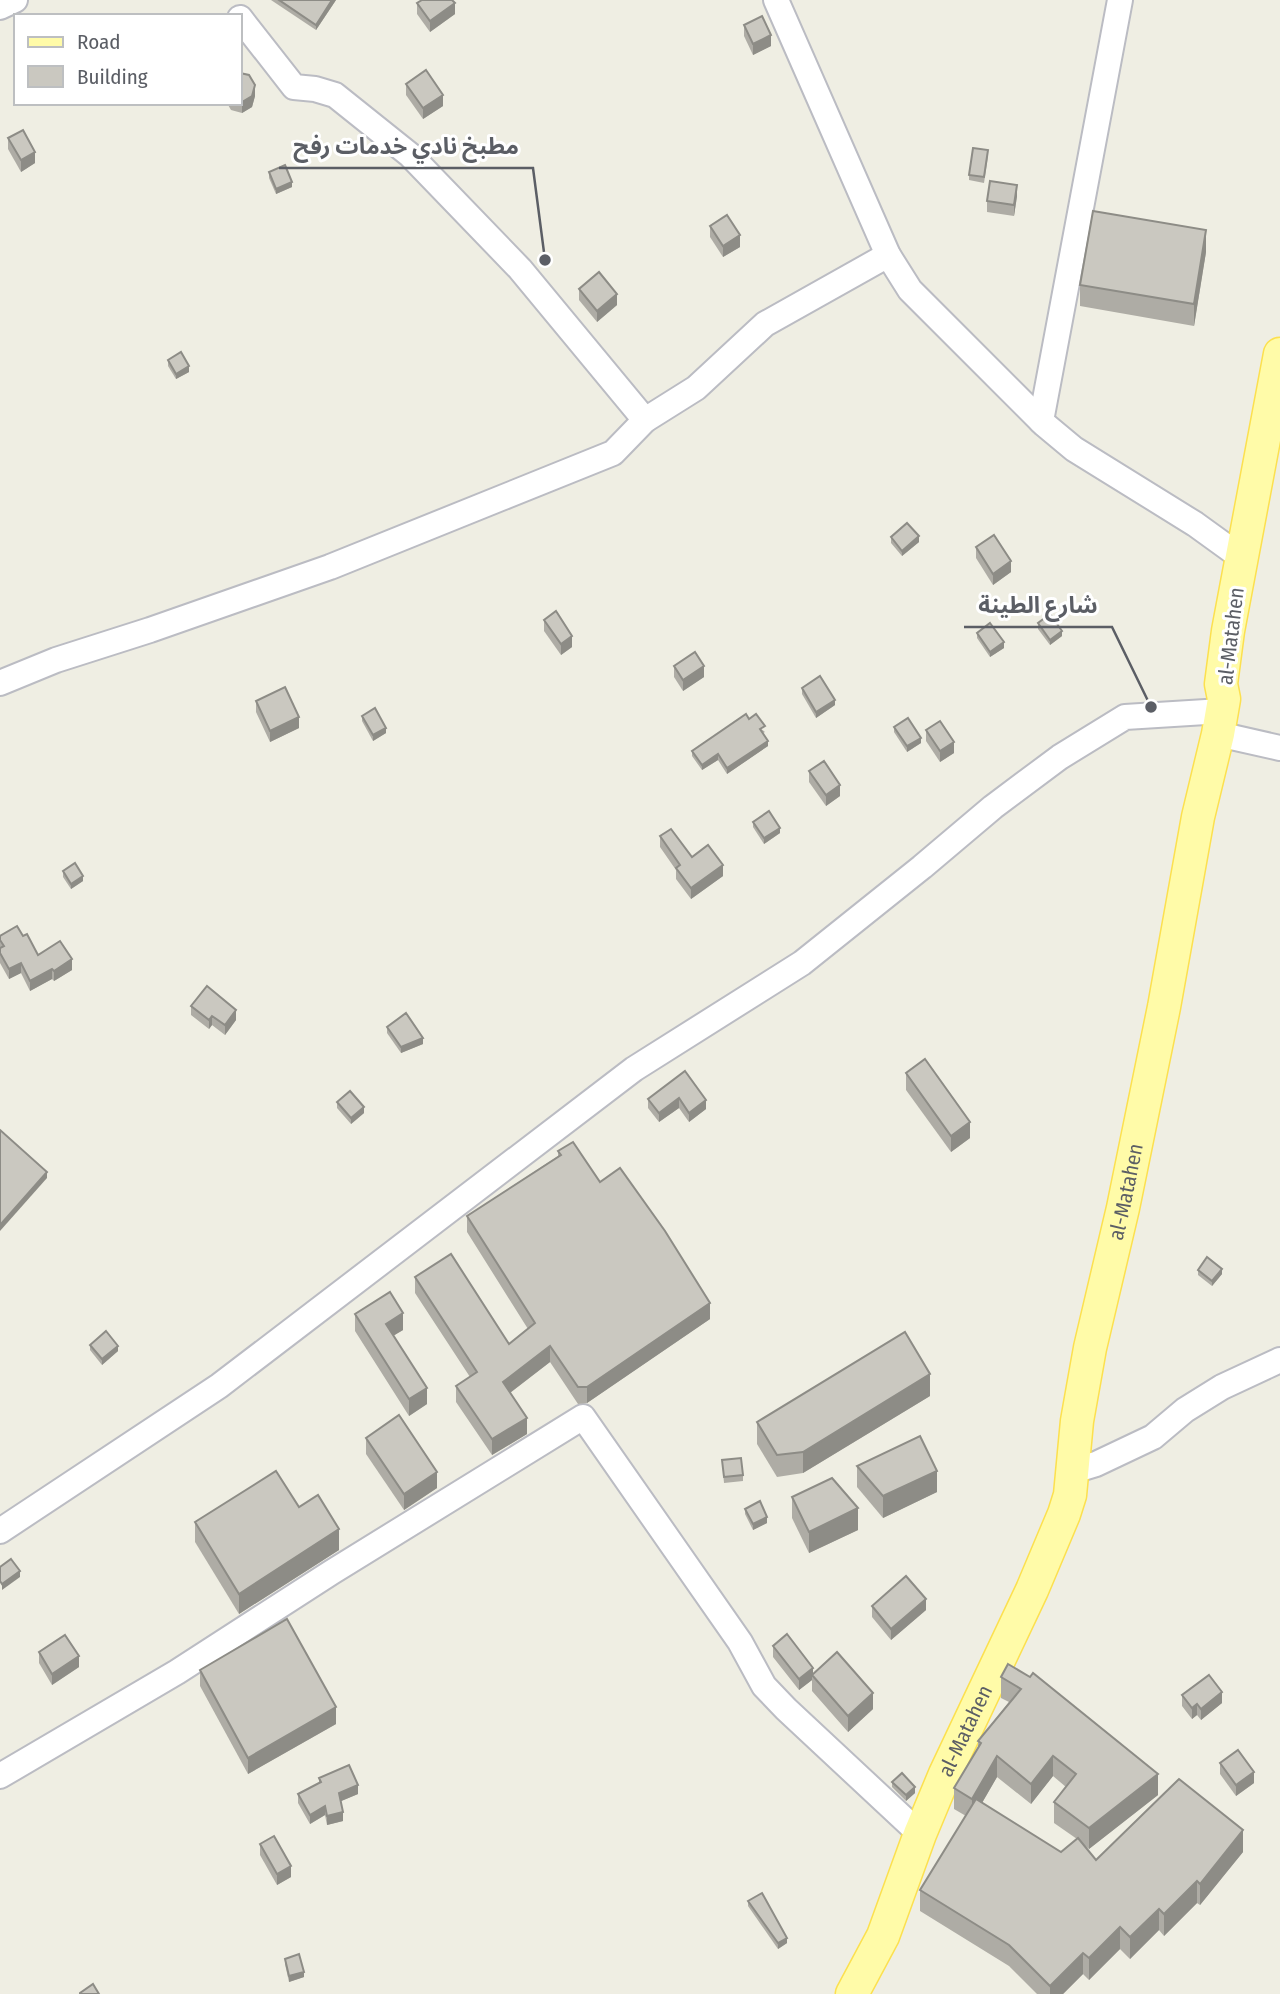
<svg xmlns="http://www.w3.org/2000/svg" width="1280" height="1994" viewBox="0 0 1280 1994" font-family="'Fira Sans Condensed','Noto Sans Arabic',sans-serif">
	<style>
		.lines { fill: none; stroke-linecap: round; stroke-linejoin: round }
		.minor-casing { stroke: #bbbcc3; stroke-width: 28 }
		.major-casing { stroke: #fce04f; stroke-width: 35 }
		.minor { stroke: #fff; stroke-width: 24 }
		.major { stroke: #fffba8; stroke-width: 32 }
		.wall { fill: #aeaca5; fill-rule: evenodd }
		.shaded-wall { fill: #8d8c86 }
		.building { fill: #cac8c0; stroke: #8d8c86; stroke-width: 2 }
		.labels { text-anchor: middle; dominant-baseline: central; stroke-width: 6; stroke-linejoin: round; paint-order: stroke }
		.street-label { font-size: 21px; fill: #5b5e65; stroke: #fff }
		.leader { fill: none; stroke: #5b5e65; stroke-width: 2.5 }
		.callout-dot { fill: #5b5e65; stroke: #fff; stroke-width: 2.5 }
		.callout-label { font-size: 23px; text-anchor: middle; font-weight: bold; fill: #5b5e65; stroke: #fff; stroke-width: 6; stroke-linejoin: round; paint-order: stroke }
	</style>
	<rect width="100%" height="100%" fill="#efeee3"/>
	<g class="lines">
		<g class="minor-casing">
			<g id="minor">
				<path d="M776,0L888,255L910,290L1044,424L1074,449L1195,524L1242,558"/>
				<path d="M0,7L15,0"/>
				<path d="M240,18L294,87L315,89L335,95L410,155L520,269L645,420"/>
				<path d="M1041,421L1120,0"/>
				<path d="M0,683L56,660L150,630L330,567L613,453L645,420L696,388L765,324L888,255"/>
				<path d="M1218,734L1280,748"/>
				<path d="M1073,1471L1096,1464L1153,1437L1185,1410L1222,1387L1280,1360"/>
				<path d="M0,1531L219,1386L634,1069L802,963L922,867L993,807L1060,757L1125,717L1222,711"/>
				<path d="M0,1776L177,1672L332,1572L583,1417L740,1642L764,1686L786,1709L920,1834"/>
			</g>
		</g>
		<g class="major-casing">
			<g id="major">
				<path id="s1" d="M852,1994L883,1936L920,1834L945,1774L1032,1590L1064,1514L1070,1495L1077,1421L1090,1348L1123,1208L1164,1007L1198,817L1218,734L1224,699L1221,684L1228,631L1280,354"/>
			</g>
		</g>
		<use href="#minor" class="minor"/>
		<use href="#major" class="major"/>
	</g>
	<g class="wall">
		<path d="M271,0H336L316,30Z"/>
		<path d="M417,3L455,14L430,32L417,14Z"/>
		<path d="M744,25L771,46L753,55L744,36Z"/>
		<path d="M240,73L255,96L252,107L242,113L231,110L227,103H240Z"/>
		<path d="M406,84L443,106L423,119L406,95Z"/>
		<path d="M8,138L35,163L21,172L8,149Z"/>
		<path d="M988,156L984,183L969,180V175Z"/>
		<path d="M269,172L292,187L276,194L269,178Z"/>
		<path d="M1017,196L1014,216L987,212V201Z"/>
		<path d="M710,226L740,247L723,257L710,237Z"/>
		<path d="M1206,252L1194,326L1080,306V285Z"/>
		<path d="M579,289L617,305L597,322L579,300Z"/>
		<path d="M168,360L189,372L176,379L168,366Z"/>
		<path d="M891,537L919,542L902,556L891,543Z"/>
		<path d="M976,547L1011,572L993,585L976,558Z"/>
		<path d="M544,620L572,647L561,655L544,631Z"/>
		<path d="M1038,623L1062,636L1050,645L1038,629Z"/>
		<path d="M977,633L1004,648L990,657L977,638Z"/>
		<path d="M674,666L704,677L683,691L674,677Z"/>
		<path d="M802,688L835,705L816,718L802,694Z"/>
		<path d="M256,701L299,728L270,742L256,712Z"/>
		<path d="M362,716L386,733L373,741L362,721Z"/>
		<path d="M749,719L765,732L763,733L768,746L727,774L718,760L702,770L692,756V751Z"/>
		<path d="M894,727L921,743L907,752L894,732Z"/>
		<path d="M926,730L954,753L940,762L926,741Z"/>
		<path d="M809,771L840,796L826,806L809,782Z"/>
		<path d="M753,822L780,833L764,844L753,827Z"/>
		<path d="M660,836L692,857L723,876L691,899L676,879V870L660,847Z"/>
		<path d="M63,871L83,881L71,889L63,877Z"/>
		<path d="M0,936H23L38,955L72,970L54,981L52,979L30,991L21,973L9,979L0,963Z"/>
		<path d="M191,1006L236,1020L225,1035L212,1025L209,1029L191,1015Z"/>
		<path d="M387,1027L423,1044L401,1053L387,1033Z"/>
		<path d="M685,1071L706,1109L689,1122L679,1108L659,1122L648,1108V1099Z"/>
		<path d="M906,1073L970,1138L951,1152L906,1090Z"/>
		<path d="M337,1102L364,1113L351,1124L337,1108Z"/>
		<path d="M558,1151L600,1182L710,1319L587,1403L578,1404L550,1362L510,1393L527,1434L492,1455L456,1402V1386L470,1377L415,1293V1277L509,1344L528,1329L467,1232V1216L558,1156Z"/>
		<path d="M1198,1270L1222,1274L1212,1286L1198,1275Z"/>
		<path d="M355,1314L403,1330L393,1336L427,1404L409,1416L355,1331Z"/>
		<path d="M90,1345L118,1351L102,1365L90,1350Z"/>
		<path d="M930,1396L803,1473L777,1477L757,1444V1422Z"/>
		<path d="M366,1438L437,1488L404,1510L366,1454Z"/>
		<path d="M722,1460L743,1475V1481L724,1483Z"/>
		<path d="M857,1466L937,1492L883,1518L857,1487Z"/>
		<path d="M792,1497L858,1530L809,1553L792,1518Z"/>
		<path d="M299,1507L339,1550L239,1614L195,1542V1522Z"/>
		<path d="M745,1509L767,1523L753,1530L745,1514Z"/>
		<path d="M872,1606L926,1610L891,1640L872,1617Z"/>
		<path d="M773,1646L813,1673L873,1709L848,1732L812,1691V1680L799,1690L773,1657Z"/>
		<path d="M39,1652L79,1667L52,1685L39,1663Z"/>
		<path d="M1008,1664L1158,1795L1089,1849L1084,1845L1096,1860L1243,1852L1200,1905L1197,1903L1164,1936L1159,1930L1130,1959L1120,1949L1089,1980L1083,1974L1063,1994H1037L1009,1966L920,1911V1890L966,1816L954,1809V1788L978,1747V1741L1009,1702L1001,1698V1677ZM1053,1776L1066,1787L1054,1802V1823L1077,1839L1061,1852L982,1803L997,1777L1031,1804Z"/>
		<path d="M200,1670L336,1724L248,1774L200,1686Z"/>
		<path d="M1182,1695L1222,1703L1201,1720L1197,1715L1192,1719L1182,1706Z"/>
		<path d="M1220,1763L1254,1783L1236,1796L1220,1774Z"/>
		<path d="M319,1778L358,1794L341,1801L343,1821L327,1825L325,1815L310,1824L298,1803V1794L319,1783Z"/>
		<path d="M892,1782L915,1793L906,1801L892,1787Z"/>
		<path d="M260,1844L291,1877L277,1885L260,1855Z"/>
		<path d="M748,1901L787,1943L778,1949L748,1906Z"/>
		<path d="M285,1959L304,1977L289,1982L285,1964Z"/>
	</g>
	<g class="shaded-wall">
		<path d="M332,0H336L316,30V25Z"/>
		<path d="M455,3V14L430,32V21Z"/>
		<path d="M771,35V46L753,55V44Z"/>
		<path d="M255,85V96L252,107L242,113V102Z"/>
		<path d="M443,95V106L423,119V108Z"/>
		<path d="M35,152V163L21,172V160Z"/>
		<path d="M292,182V187L276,194V189Z"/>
		<path d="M1017,185V196L1014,216V205Z"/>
		<path d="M1206,230V252L1194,326V304Z"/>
		<path d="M740,235V247L723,257V246Z"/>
		<path d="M617,294V305L597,322V311Z"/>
		<path d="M189,366V372L176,379V374Z"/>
		<path d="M919,536V542L902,556V551Z"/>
		<path d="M1011,561V572L993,585V574Z"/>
		<path d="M1062,631V636L1050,645V640Z"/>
		<path d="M572,636V647L561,655V644Z"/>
		<path d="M1004,642V648L990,657V652Z"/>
		<path d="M704,666V677L683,691V680Z"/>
		<path d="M835,700V705L816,718V712Z"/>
		<path d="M299,717V728L270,742V731Z"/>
		<path d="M386,728V733L373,741V735Z"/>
		<path d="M921,738V743L907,752V746Z"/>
		<path d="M768,741V746L727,774V768Z"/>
		<path d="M954,742V753L940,762V751Z"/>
		<path d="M718,754V760L702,770V765Z"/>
		<path d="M840,785V796L826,806V795Z"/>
		<path d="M780,828V833L764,844V838Z"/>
		<path d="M723,865V876L691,899V888Z"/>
		<path d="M83,876V881L71,889V884Z"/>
		<path d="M72,959V970L54,981V971Z"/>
		<path d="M21,963V973L9,979V969Z"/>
		<path d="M52,969V979L30,991V981Z"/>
		<path d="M236,1010V1020L225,1035V1025Z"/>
		<path d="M212,1016V1025L209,1029V1020Z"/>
		<path d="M423,1038V1044L401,1053V1047Z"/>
		<path d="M679,1098V1108L659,1122V1113Z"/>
		<path d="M706,1100V1109L689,1122V1113Z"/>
		<path d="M364,1107V1113L351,1124V1118Z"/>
		<path d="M970,1122V1138L951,1152V1136Z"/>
		<path d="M47,1172V1178L0,1231V1225Z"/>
		<path d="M1222,1269V1274L1212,1286V1281Z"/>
		<path d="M710,1303V1319L587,1403V1387Z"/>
		<path d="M403,1313V1330L386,1340V1324Z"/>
		<path d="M118,1346V1351L102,1365V1359Z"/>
		<path d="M550,1346V1362L503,1398V1382Z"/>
		<path d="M930,1374V1396L803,1473V1452Z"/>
		<path d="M427,1388V1404L409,1416V1399Z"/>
		<path d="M527,1418V1434L492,1455V1439Z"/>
		<path d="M937,1471V1492L883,1518V1496Z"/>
		<path d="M437,1472V1488L404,1510V1494Z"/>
		<path d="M858,1508V1530L809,1553V1532Z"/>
		<path d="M767,1517V1523L753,1530V1524Z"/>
		<path d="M339,1529V1550L239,1614V1594Z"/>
		<path d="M20,1571V1577L2,1590V1584Z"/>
		<path d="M926,1599V1610L891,1640V1629Z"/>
		<path d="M79,1656V1667L52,1685V1674Z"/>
		<path d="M813,1668V1677L812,1675V1680L799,1690V1679Z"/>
		<path d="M1222,1692V1703L1201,1720V1709Z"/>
		<path d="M873,1693V1709L848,1732V1716Z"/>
		<path d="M1197,1704V1715L1192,1719V1708Z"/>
		<path d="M336,1707V1724L248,1774V1758Z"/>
		<path d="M997,1756V1777L972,1820V1799Z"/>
		<path d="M1053,1756V1776L1031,1804V1784Z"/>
		<path d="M1254,1772V1783L1236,1796V1785Z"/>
		<path d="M1158,1774V1795L1089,1849V1828Z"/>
		<path d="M358,1785V1794L339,1802V1793Z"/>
		<path d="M915,1787V1793L906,1801V1795Z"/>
		<path d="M325,1806V1815L310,1824V1815Z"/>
		<path d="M343,1812V1821L327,1825V1816Z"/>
		<path d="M1243,1830V1852L1200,1905V1884Z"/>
		<path d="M291,1866V1877L277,1885V1874Z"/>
		<path d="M1197,1881V1903L1164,1936V1914Z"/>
		<path d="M1159,1909V1930L1130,1959V1937Z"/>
		<path d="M1120,1927V1949L1089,1980V1958Z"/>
		<path d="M787,1938V1943L778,1949V1943Z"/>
		<path d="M1083,1953V1974L1063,1994H1050V1986Z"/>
		<path d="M304,1972V1977L289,1982V1976Z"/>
	</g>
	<g class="building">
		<path d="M279,0H332L316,25Z"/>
		<path d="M422,0H452L455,3L430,21L417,3Z"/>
		<path d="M762,16L771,35L753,44L744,25Z"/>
		<path d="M426,70L443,95L423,108L406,84Z"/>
		<path d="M240,73L249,75L255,85L252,96L242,102L240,101Z"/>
		<path d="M23,130L35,152L21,160L8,138Z"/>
		<path d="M973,148L988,150L984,177L969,175Z"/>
		<path d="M285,165L292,182L276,189L269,172Z"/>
		<path d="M990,181L1017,185L1014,205L987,201Z"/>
		<path d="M1093,211L1206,230L1194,304L1080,285Z"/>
		<path d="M727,215L740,235L723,246L710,226Z"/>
		<path d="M599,272L617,294L597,311L579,289Z"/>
		<path d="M181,352L189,366L176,374L168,360Z"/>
		<path d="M907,523L919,536L902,551L891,537Z"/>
		<path d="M994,535L1011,561L993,574L976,547Z"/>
		<path d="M556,611L572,636L561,644L544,620Z"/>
		<path d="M1050,614L1062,631L1050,640L1038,623Z"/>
		<path d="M990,623L1004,642L990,652L977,633Z"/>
		<path d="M695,652L704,666L683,680L674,666Z"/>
		<path d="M820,676L835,700L816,712L802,688Z"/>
		<path d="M285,687L299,717L270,731L256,701Z"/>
		<path d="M375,708L386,728L373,735L362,716Z"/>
		<path d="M746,714L749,719L756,714L765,726L760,729L768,741L727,768L718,754L702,765L692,751Z"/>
		<path d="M908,718L921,738L907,746L894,727Z"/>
		<path d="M940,721L954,742L940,751L926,730Z"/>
		<path d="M824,761L840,785L826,795L809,771Z"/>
		<path d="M769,811L780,828L764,838L753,822Z"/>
		<path d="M671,829L692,857L708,845L723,865L691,888L676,868L680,865L660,836Z"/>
		<path d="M75,863L83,876L71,884L63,871Z"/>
		<path d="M17,926L23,936L27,934L38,955L60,941L72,959L54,971L52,969L30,981L21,963L9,969L0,953V948L4,946L0,940V936Z"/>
		<path d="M207,986L236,1010L225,1025L212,1016L209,1020L191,1006Z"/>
		<path d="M406,1013L423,1038L401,1047L387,1027Z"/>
		<path d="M925,1059L970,1122L951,1136L906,1073Z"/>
		<path d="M685,1071L706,1100L689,1113L679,1098L659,1113L648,1099Z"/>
		<path d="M350,1091L364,1107L351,1118L337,1102Z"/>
		<path d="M0,1130L47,1172L0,1225Z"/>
		<path d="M573,1142L600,1182L620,1168L665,1231L710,1303L587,1387H578L550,1346L503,1382L527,1418L492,1439L456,1386L477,1372L415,1277L451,1254L509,1344L535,1323L467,1216L561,1155L558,1151Z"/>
		<path d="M1207,1257L1222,1269L1212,1281L1198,1270Z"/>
		<path d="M390,1292L403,1313L386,1324L427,1388L409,1399L355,1314Z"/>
		<path d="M106,1331L118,1346L102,1359L90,1345Z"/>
		<path d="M905,1332L930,1374L803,1452L777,1455L757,1422Z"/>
		<path d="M399,1415L437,1472L404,1494L366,1438Z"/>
		<path d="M920,1436L937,1471L883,1496L857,1466Z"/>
		<path d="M741,1458L743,1475L724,1477L722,1460Z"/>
		<path d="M276,1471L299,1507L318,1495L339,1529L239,1594L195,1522Z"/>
		<path d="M832,1478L858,1508L809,1532L792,1497Z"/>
		<path d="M760,1501L767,1517L753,1524L745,1509Z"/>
		<path d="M11,1559L20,1571L2,1584L0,1581V1567Z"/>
		<path d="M906,1576L926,1599L891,1629L872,1606Z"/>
		<path d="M287,1619L336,1707L248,1758L200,1670Z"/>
		<path d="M787,1634L813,1668L799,1679L773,1646Z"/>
		<path d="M65,1635L79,1656L52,1674L39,1652Z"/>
		<path d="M837,1652L873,1693L848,1716L812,1675Z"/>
		<path d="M1008,1664L1030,1677L1033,1673L1158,1774L1089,1828L1054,1802L1076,1774L1053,1756L1031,1784L997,1756L972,1799L954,1788L981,1743L978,1741L1021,1689L1001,1677Z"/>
		<path d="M1209,1675L1222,1692L1201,1709L1197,1704L1192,1708L1182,1695Z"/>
		<path d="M1238,1750L1254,1772L1236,1785L1220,1763Z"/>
		<path d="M349,1765L358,1785L339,1793L343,1812L327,1816L325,1806L310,1815L298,1794L321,1782L319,1778Z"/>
		<path d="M902,1773L915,1787L906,1795L892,1782Z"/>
		<path d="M1179,1779L1243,1830L1200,1884L1197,1881L1164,1914L1159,1909L1130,1937L1120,1927L1089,1958L1083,1953L1050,1986L1009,1945L920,1890L976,1799L1061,1852L1078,1838L1096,1860Z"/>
		<path d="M274,1836L291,1866L277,1874L260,1844Z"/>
		<path d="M762,1893L787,1938L778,1943L748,1901Z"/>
		<path d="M299,1954L304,1972L289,1976L285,1959Z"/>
		<path d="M93,1984L99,1994H80V1993Z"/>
	</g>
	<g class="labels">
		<g class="street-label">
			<text transform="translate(1231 636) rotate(-83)">al-Matahen</text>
			<text stroke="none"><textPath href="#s1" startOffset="854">al-Matahen</textPath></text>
			<text stroke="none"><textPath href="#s1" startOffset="287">al-Matahen</textPath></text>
		</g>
	</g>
	<path class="leader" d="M545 260L533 168H279M1151 707L1112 627H964"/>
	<g class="callout-dot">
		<circle cx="545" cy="260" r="7"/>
		<circle cx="1151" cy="707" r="7"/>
	</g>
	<g class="callout-label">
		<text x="406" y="154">مطبخ نادي خدمات رفح</text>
		<text x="1038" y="613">شارع الطينة</text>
	</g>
	<rect x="14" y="14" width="228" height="91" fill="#ffffff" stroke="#bdbfc1" stroke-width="2"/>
	<rect x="28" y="37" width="35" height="10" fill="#fffba8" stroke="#bdbfc1" stroke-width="2"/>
	<text x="77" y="49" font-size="21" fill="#5b5e65">Road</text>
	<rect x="28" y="66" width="35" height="21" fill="#cac8c0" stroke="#bdbfc1" stroke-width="2"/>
	<text x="77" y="84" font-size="21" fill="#5b5e65">Building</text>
</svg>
